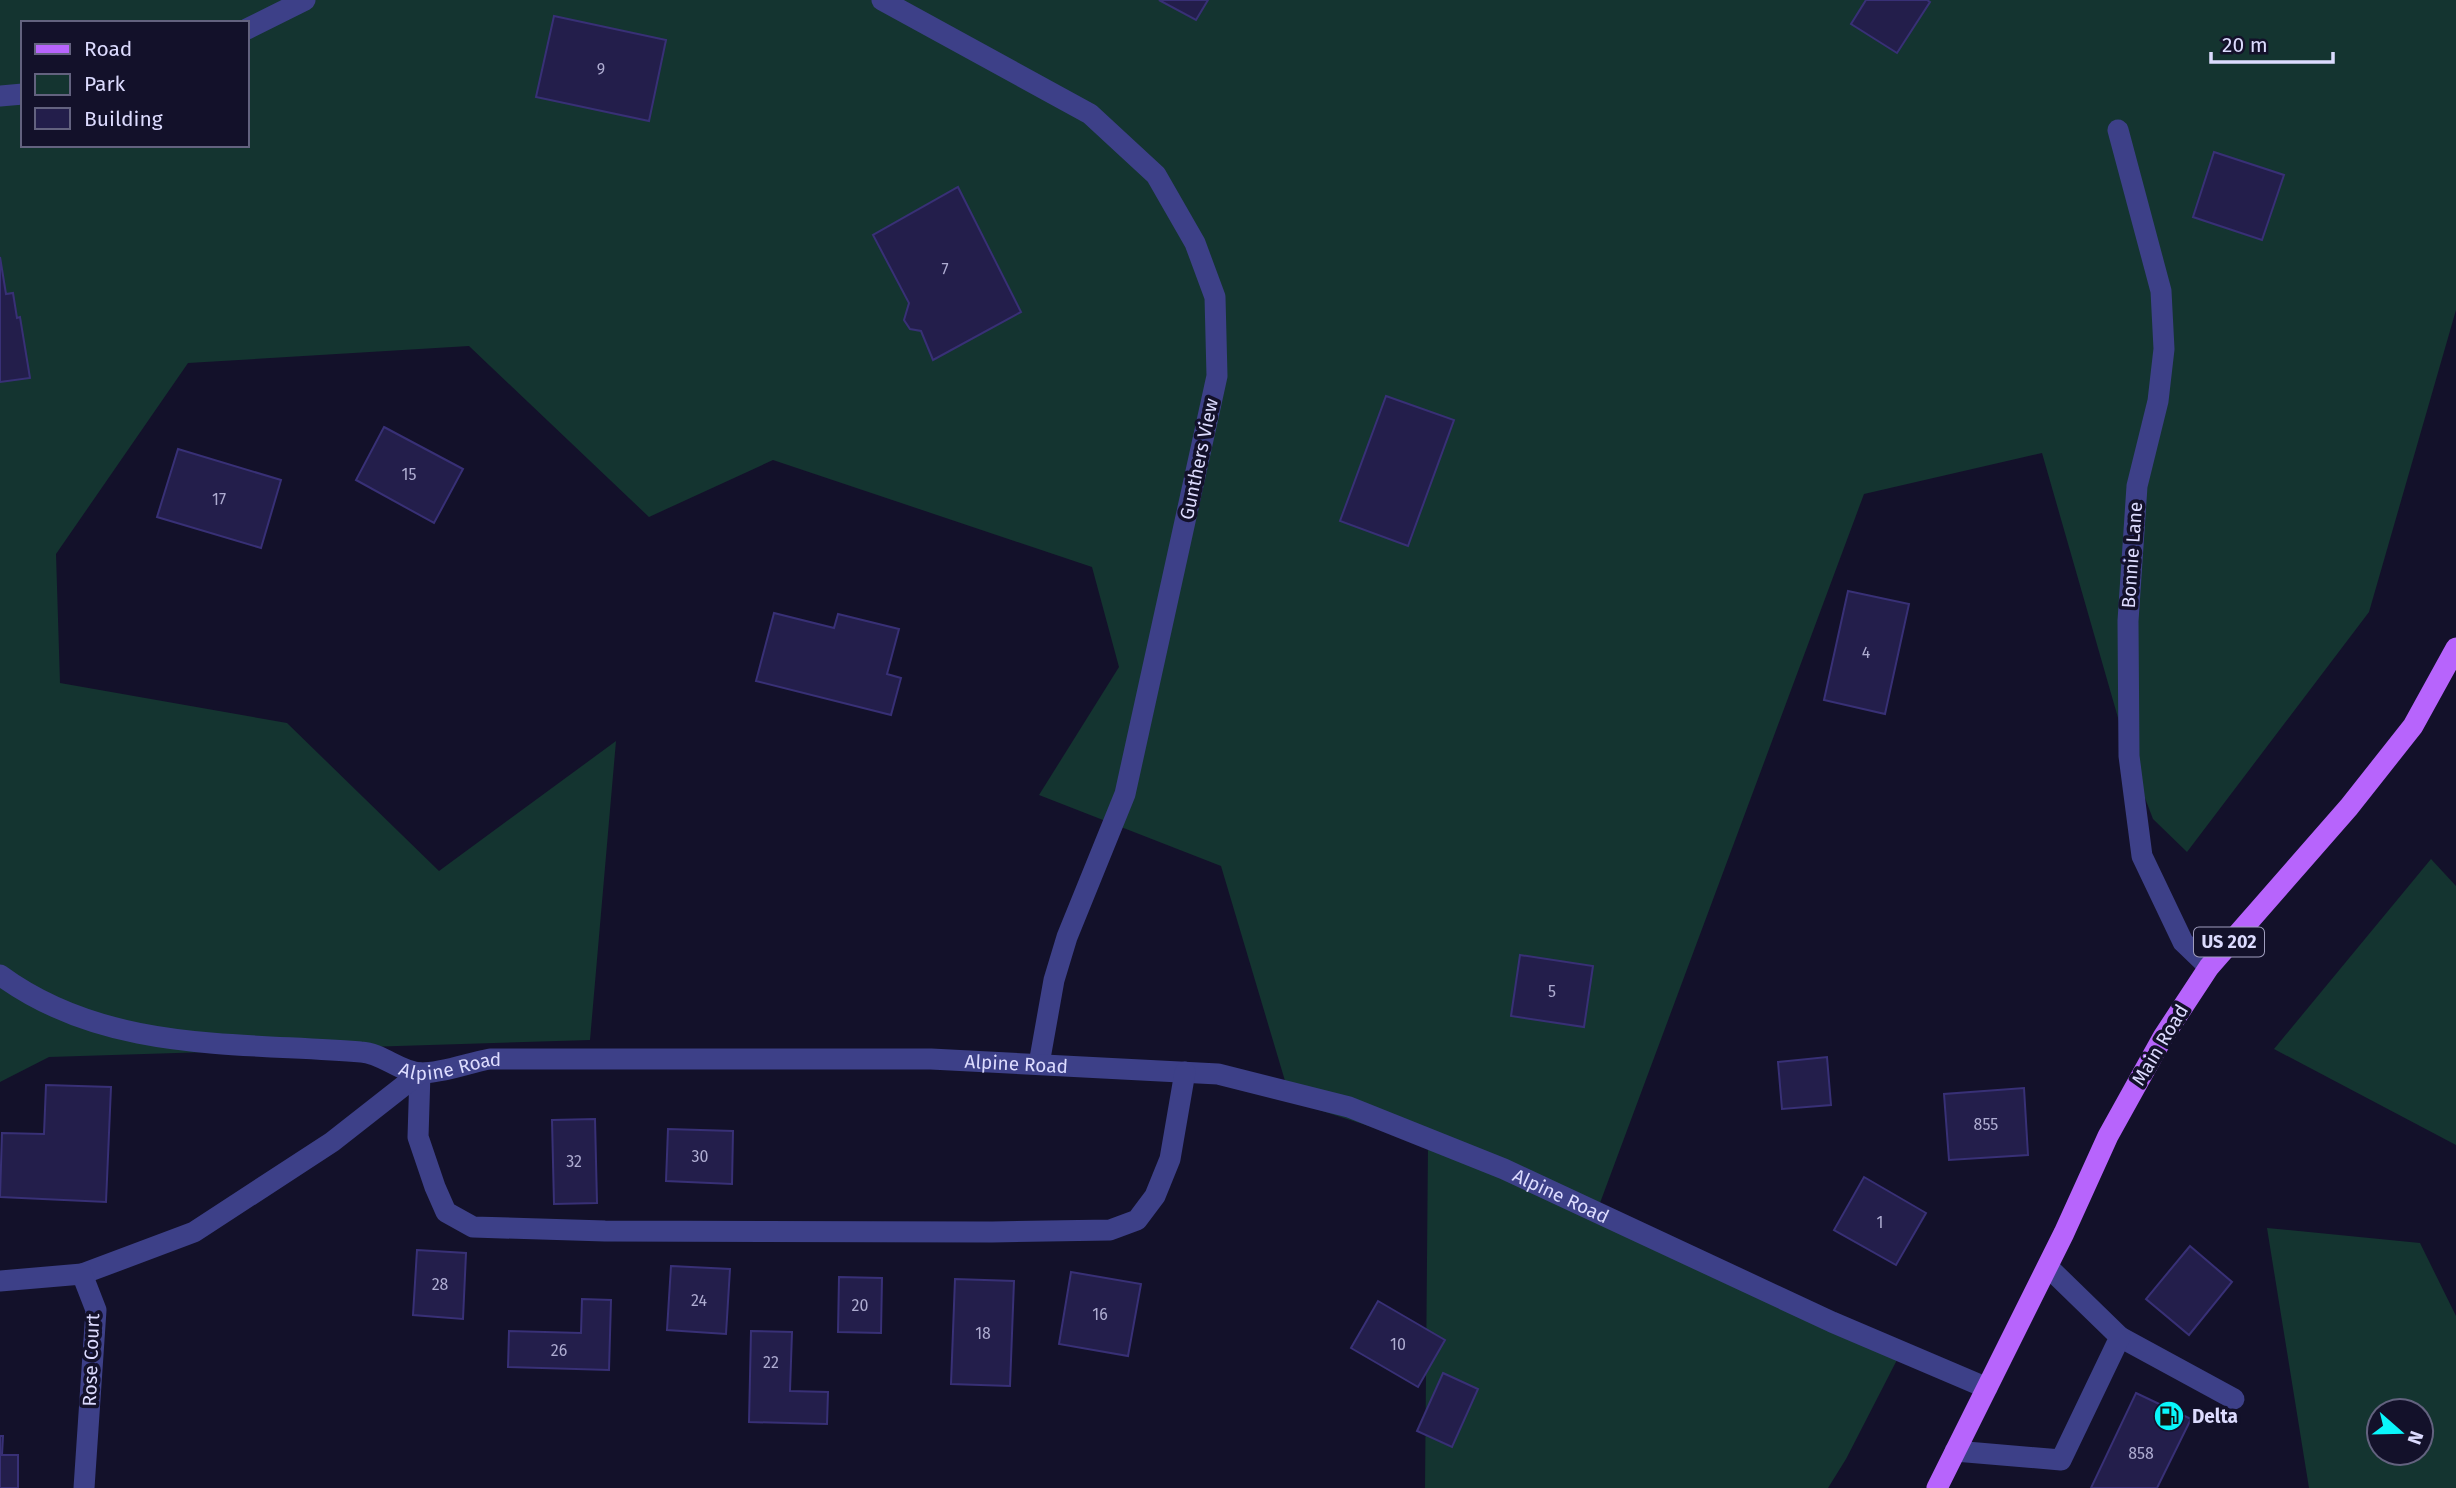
<svg xmlns="http://www.w3.org/2000/svg" width="2456" height="1488" viewBox="0 0 2456 1488" font-family="'Fira Sans',sans-serif">
	<style>
		.green { fill: #143430; fill-rule: evenodd }
		.building { fill: #231e4b; stroke: #383076; stroke-width: 2 }
		.lines { fill: none; stroke-linecap: round; stroke-linejoin: round }
		.minor { stroke: #3d4088; stroke-width: 21 }
		.major { stroke: #b764fc; stroke-width: 21 }
		.labels { text-anchor: middle; dominant-baseline: central; stroke-width: 7; stroke-linejoin: round; paint-order: stroke }
		.number-label { font-size: 16px; fill: #aeacd1 }
		.shield { fill: #13112a; stroke: #a09ebe; stroke-width: 2 }
		.shield-label { font-size: 18px; font-weight: bold; fill: #dcdbfe }
		.street-label { font-size: 19px; fill: #dcdbfe; stroke: #13112a }
		.poi-label { font-size: 19px; font-weight: bold; fill: #dcdbfe; stroke: #13112a; text-anchor: start }
	</style>
	<rect width="100%" height="100%" fill="#13112a"/>
	<g class="green">
		<path d="M0,0H2456V310L2369,612L2187,852L2153,819L2129,756L2042,453L1864,494L1597,1211L1899,1356L1846,1459L1828,1488H1425L1428,1145L1291,1101L1221,866L1039,795L1119,667L1092,567L773,460L649,517L469,346L188,363L56,554L60,683L287,723L439,871L616,741L590,1040L49,1057L0,1082ZM23,23H247V145H23Z"/>
		<path d="M2431,859L2456,886V1145L2274,1049Z"/>
		<path d="M2267,1228L2420,1243L2456,1316V1488H2309ZM2421,1411V1453H2379V1411Z"/>
	</g>
	<g class="building">
		<path d="M1159,0H1208L1196,20Z"/>
		<path d="M1866,0H1927L1930,2L1897,53L1851,24Z"/>
		<path d="M554,16L666,40L649,121L536,97Z"/>
		<path d="M2214,152L2284,175L2262,240L2193,217Z"/>
		<path d="M958,187L1021,312L933,360L921,331L910,329L904,320L909,303L873,235Z"/>
		<path d="M0,257L6,294L13,293L17,318L20,317L30,378L0,382Z"/>
		<path d="M1386,396L1454,420L1408,546L1340,521Z"/>
		<path d="M384,427L463,469L434,523L356,480Z"/>
		<path d="M178,449L281,480L261,548L157,517Z"/>
		<path d="M1848,591L1909,604L1885,714L1824,700Z"/>
		<path d="M774,613L834,628L838,614L899,629L887,674L901,678L891,715L756,681Z"/>
		<path d="M1520,955L1593,966L1584,1027L1511,1016Z"/>
		<path d="M1827,1057L1831,1105L1782,1109L1778,1062Z"/>
		<path d="M46,1085L111,1087L106,1202L0,1197L2,1133L44,1134Z"/>
		<path d="M2024,1088L2028,1155L1949,1160L1944,1094Z"/>
		<path d="M595,1119L597,1203L554,1204L552,1120Z"/>
		<path d="M668,1129L733,1131L732,1184L666,1181Z"/>
		<path d="M1864,1177L1926,1213L1896,1265L1834,1230Z"/>
		<path d="M2190,1246L2232,1282L2189,1335L2146,1299Z"/>
		<path d="M417,1250L466,1253L463,1319L413,1315Z"/>
		<path d="M671,1266L730,1269L726,1334L667,1330Z"/>
		<path d="M1071,1272L1141,1284L1128,1356L1059,1344Z"/>
		<path d="M839,1277L882,1278L881,1333L838,1332Z"/>
		<path d="M955,1279L1014,1281L1010,1386L951,1384Z"/>
		<path d="M582,1299L611,1300L609,1370L508,1367L509,1331L581,1333Z"/>
		<path d="M1378,1301L1445,1340L1418,1387L1351,1348Z"/>
		<path d="M751,1331L792,1332L790,1391L828,1392L827,1424L749,1422Z"/>
		<path d="M1443,1373L1478,1389L1452,1447L1417,1431Z"/>
		<path d="M2136,1393L2191,1419L2157,1488H2091Z"/>
		<path d="M0,1436H3L2,1455H18V1488H0Z"/>
	</g>
	<g class="lines">
		<g class="minor">
			<path d="M882,0L1090,114L1156,175L1195,243L1215,297L1217,376L1125,794L1067,937L1054,980L1039,1064"/>
			<path d="M247,29L305,0"/>
			<path d="M0,96L23,94"/>
			<path d="M2118,130L2161,291L2164,349L2158,401L2137,486L2128,621L2129,756L2142,856L2183,942L2209,967"/>
			<path id="s1" d="M0,975C106,1053 237,1042 361,1052C382,1053 401,1073 421,1073C443,1073 468,1063 490,1059H931L1218,1074L1349,1107L1504,1169L1832,1322L1987,1388"/>
			<path d="M420,1073L418,1137L435,1187L446,1212L473,1227L605,1231L992,1232L1110,1230L1137,1220L1155,1196L1170,1159L1185,1072"/>
			<path d="M82,1274L194,1232L332,1142L420,1073"/>
			<path d="M0,1281L82,1274L96,1310L84,1488"/>
			<path d="M2120,1337L2234,1399"/>
			<path d="M1955,1451L2061,1460L2120,1337L2048,1267"/>
		</g>
		<path class="major" d="M1937,1488L2064,1233L2108,1136L2163,1037L2209,967L2349,807L2413,726L2456,648"/>
	</g>
	<defs>
		<g id="fuel-disc" transform="scale(1.575)"><circle r="9.5" fill="#0af6fb" stroke="#13112a"/><path d="M-5.5-6h7V0h2V4h1.3V-2.5L3-4.5l.8-.8L6-3V5H2.5V1h-1V6h-7ZM-4.2-4.7v3.2H.2V-4.7Z" fill="#111"/></g>
	</defs>
	<g fill-rule="evenodd">
		<use href="#fuel-disc" x="2169" y="1416"/>
	</g>
	<g class="labels">
		<g class="number-label">
			<text x="601" y="69">9</text>
			<text x="945" y="269">7</text>
			<text x="409" y="474">15</text>
			<text x="219" y="499">17</text>
			<text x="1866" y="652">4</text>
			<text x="1552" y="991">5</text>
			<text x="1986" y="1124">855</text>
			<text x="700" y="1156">30</text>
			<text x="574" y="1161">32</text>
			<text x="1880" y="1222">1</text>
			<text x="440" y="1284">28</text>
			<text x="699" y="1300">24</text>
			<text x="860" y="1305">20</text>
			<text x="1100" y="1314">16</text>
			<text x="983" y="1333">18</text>
			<text x="1398" y="1344">10</text>
			<text x="559" y="1350">26</text>
			<text x="771" y="1362">22</text>
			<text x="2141" y="1453">858</text>
		</g>
		<rect class="shield" x="2194" y="927.5" width="70" height="29" rx="5"/>
		<g class="shield-label">
			<text x="2229" y="942">US 202</text>
		</g>
		<g class="street-label">
			<text transform="translate(1199 459) rotate(-78)">Gunthers View</text>
			<text transform="translate(2132 555) rotate(-86)">Bonnie Lane</text>
			<text transform="translate(2160 1045) rotate(-59)">Main Road</text>
			<text stroke="none"><textPath href="#s1" startOffset="469">Alpine Road</textPath></text>
			<text stroke="none"><textPath href="#s1" startOffset="1036">Alpine Road</textPath></text>
			<text stroke="none"><textPath href="#s1" startOffset="1603">Alpine Road</textPath></text>
			<text transform="translate(91 1360) rotate(-88)">Rose Court</text>
		</g>
		<g class="poi-label">
			<text x="2192" y="1416">Delta</text>
		</g>
	</g>
	<rect x="21" y="21" width="228" height="126" fill="#13112a" stroke="#63627f" stroke-width="2"/>
	<rect x="35" y="44" width="35" height="10" fill="#b764fc" stroke="#63627f" stroke-width="2"/>
	<text x="84" y="56" font-size="21" fill="#dcdbfe">Road</text>
	<rect x="35" y="74" width="35" height="21" fill="#143430" stroke="#63627f" stroke-width="2"/>
	<text x="84" y="91" font-size="21" fill="#dcdbfe">Park</text>
	<rect x="35" y="108" width="35" height="21" fill="#231e4b" stroke="#63627f" stroke-width="2"/>
	<text x="84" y="126" font-size="21" fill="#dcdbfe">Building</text>
	<g transform="translate(2400 1432) rotate(110)"><circle r="33" fill="#13112a" stroke="#63627f" stroke-width="2"/>
	<path d="M0-5L12 26L0 18L-12 26Z" fill="#0af6fb"/>
	<text y="-10" font-size="19" font-weight="bold" text-anchor="middle" fill="#dcdbfe">N</text>
	</g>
	<path d="M2211 52v10h122v-10" fill="none" stroke="#dcdbfe" stroke-width="3.5"/>
	<text x="2222" y="52" font-size="21" fill="#dcdbfe" stroke="#13112a" stroke-width="5" paint-order="stroke">20 m</text>
</svg>
